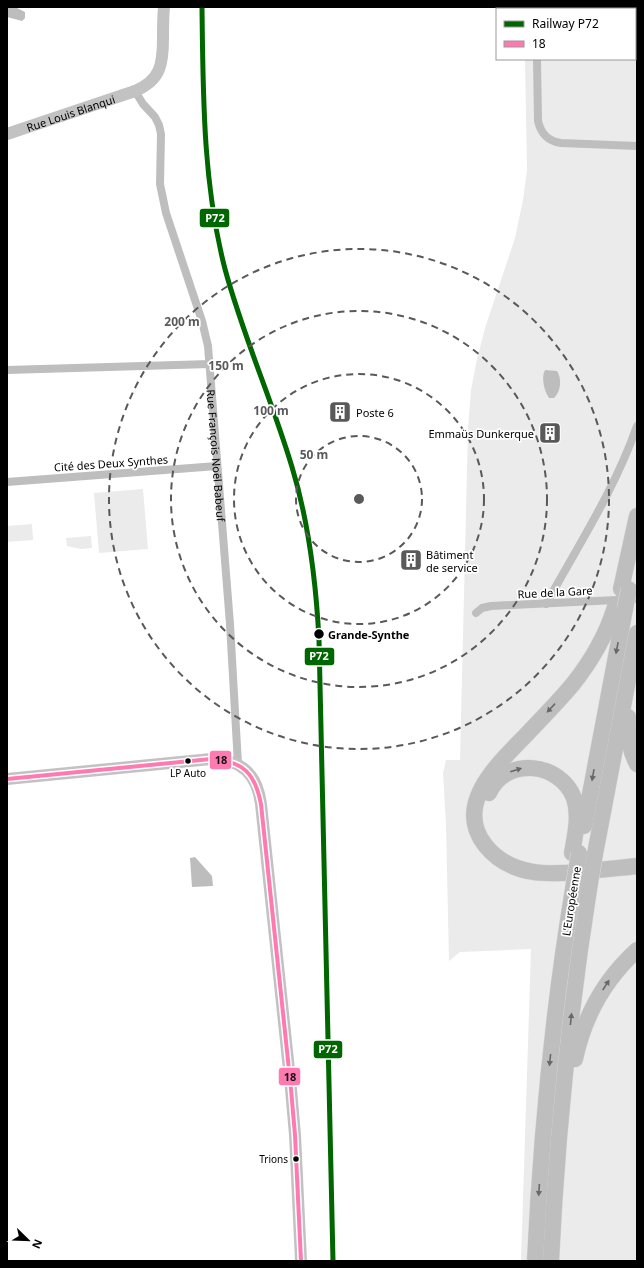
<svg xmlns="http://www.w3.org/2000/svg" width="644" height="1268" viewBox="0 0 644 1268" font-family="'Noto Sans',sans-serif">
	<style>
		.green { fill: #ebebeb }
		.water { fill: #bdbdbd }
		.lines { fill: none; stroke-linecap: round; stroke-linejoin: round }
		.highway-casing { stroke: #dbdbdb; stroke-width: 17 }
		.street { stroke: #bebebe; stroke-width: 8 }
		.secondary { stroke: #c2c2c2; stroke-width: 12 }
		.highway { stroke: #bebebe; stroke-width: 16 }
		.highway-bridge-casing { stroke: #dbdbdb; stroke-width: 17; stroke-linecap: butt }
		.highway-bridge { stroke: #bebebe; stroke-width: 16 }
		.bus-1-casing { stroke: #fff; stroke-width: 7 }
		.bus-1 { stroke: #ff7ab1; stroke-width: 4 }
		.rail-1-casing { stroke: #fff; stroke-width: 8 }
		.rail-1 { stroke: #060; stroke-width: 5 }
		.oneway { fill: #686868 }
		.ring { fill: none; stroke: #595959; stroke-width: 2; stroke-dasharray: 7 5 }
		.stop-dot { fill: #000; stroke: #fff; stroke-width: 1.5 }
		.labels { text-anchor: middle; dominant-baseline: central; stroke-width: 3.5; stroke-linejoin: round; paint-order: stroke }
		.bus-label { font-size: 10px; fill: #000; stroke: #fff }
		.street-label { font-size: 11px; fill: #000; stroke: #fff }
		.poi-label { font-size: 11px; fill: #000; stroke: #fff; text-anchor: start }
		.stop-label { font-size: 11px; font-weight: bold; fill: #000; stroke: #fff; text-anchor: start }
		.centre { fill: #595959; stroke: #fff; stroke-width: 2 }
		.ring-label { font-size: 12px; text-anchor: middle; font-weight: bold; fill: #595959; stroke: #fff; stroke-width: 3.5; stroke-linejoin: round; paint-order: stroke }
		.line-badge { stroke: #fff; stroke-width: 1.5 }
		.badge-label { font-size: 11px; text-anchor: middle; font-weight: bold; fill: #fff }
		.pale-badge-label { font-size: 11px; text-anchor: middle; font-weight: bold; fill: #111 }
	</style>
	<rect width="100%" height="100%" fill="#fff"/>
	<g class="green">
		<path d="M524,7H637V1261H521L531,949L460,952L449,961L446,825L443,773L446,760H460L468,428L471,390L477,359L485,328L515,238L523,200L527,170L525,59H635V9H524Z"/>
		<path d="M143,489L148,549L99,553L94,493Z"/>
		<path d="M32,524L33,540L7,542V526Z"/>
		<path d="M91,536L92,548L81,549L67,546L66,538Z"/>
	</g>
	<g class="water">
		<path d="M7,7H15L25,12V18L22,21L7,17Z"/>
		<path d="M545,370L557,371C562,379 561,391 554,398H549C544,391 541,377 545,370Z"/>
		<path d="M195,857L212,876L213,886L192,887L190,858Z"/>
	</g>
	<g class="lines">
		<g class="highway-casing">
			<g id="highway">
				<path d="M621,589L637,516"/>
				<path d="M615,607C606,636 592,660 573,684C558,702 542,718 526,735C499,763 453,804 485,845C511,878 552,875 589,871C605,869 621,868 637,866"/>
				<path d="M628,717C627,734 629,749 637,764"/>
				<path d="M489,793C506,756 560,762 574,798C580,816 575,835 572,853"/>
				<path d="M584,826L625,609"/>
				<path d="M595,854L637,633"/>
				<path d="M575,1059C584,1017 605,979 637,950"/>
				<path d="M535,1261C541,1134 553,1008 574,883"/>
				<path d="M551,1261C557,1134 570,1008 590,883"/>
			</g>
		</g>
		<g class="street">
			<path d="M535,7V9"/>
			<path d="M537,59L538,121C541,134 548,141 561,143L637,146"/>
			<path id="s1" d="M135,91L143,104L155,117L159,125L161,134L160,184L166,213L202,321L208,346L230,624L238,764"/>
			<path d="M7,370L210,364"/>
			<path d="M7,482L217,466"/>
			<path d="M546,604C578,546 615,489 637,426"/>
			<path d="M476,613L482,608L491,606L637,599"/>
		</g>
		<g class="secondary">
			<path id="s2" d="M7,134L135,91C161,80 163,64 163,38C163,28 163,17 164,7"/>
			<path d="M7,779L211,759C242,759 257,774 261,804L291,1089L295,1135L301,1261"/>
		</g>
		<use href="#highway" class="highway"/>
		<g class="highway-bridge-casing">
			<g id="highway-bridge">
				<path d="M625,609L629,589"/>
				<path d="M574,883L579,853"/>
				<path d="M590,883L595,854"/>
			</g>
		</g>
		<use href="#highway-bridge" class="highway-bridge"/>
		<g class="bus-1-casing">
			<path id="bus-1" d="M7,779L211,759C243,761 255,773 261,804L291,1089L295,1135L301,1261"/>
		</g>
		<use href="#bus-1" class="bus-1"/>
		<g class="rail-1-casing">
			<path id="rail-1" d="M202,7C203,95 203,184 225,269C243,336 272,400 292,467C309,523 316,581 319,640L333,1261"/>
		</g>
		<use href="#rail-1" class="rail-1"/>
	</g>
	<defs><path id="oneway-solid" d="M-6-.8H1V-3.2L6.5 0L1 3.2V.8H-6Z"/></defs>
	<g class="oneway">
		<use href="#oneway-solid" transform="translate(617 648) rotate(101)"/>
		<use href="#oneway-solid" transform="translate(551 708) rotate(133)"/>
		<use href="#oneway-solid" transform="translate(516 770) rotate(-18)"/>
		<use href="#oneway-solid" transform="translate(593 775) rotate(100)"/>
		<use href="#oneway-solid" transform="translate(606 985) rotate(-57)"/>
		<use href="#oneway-solid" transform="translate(571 1019) rotate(-84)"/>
		<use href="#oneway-solid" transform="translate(550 1060) rotate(96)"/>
		<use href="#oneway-solid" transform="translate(539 1190) rotate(94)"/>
	</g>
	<g class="ring">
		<circle cx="359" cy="499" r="63"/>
		<circle cx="359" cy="499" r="125"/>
		<circle cx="359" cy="499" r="188"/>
		<circle cx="359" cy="499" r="250"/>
	</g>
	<defs>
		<g id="building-square" transform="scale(1.15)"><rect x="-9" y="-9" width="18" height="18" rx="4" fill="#595959" stroke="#fff"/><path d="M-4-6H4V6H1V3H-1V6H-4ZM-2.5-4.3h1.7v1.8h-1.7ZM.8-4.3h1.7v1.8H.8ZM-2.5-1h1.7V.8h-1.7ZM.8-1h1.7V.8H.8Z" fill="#fff"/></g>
	</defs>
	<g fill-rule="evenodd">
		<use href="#building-square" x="340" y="412"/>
		<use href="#building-square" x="550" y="433"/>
		<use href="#building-square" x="411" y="560"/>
	</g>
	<g class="stop-dot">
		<circle cx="319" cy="634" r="5.5"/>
		<circle cx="188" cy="761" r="3.5"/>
		<circle cx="296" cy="1159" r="3.5"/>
	</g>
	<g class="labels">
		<g class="bus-label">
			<text x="188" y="773">LP Auto</text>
			<text x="288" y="1159" text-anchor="end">Trions</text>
		</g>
		<g class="street-label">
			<text stroke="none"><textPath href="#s2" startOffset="67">Rue Louis Blanqui</textPath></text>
			<text stroke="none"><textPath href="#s1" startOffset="380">Rue François Noël Babeuf</textPath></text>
			<text transform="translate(111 463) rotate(-4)">Cité des Deux Synthes</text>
			<text transform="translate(555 592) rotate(-3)">Rue de la Gare</text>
			<text transform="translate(571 901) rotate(-81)">L'Européenne</text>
		</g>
		<g class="poi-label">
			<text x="356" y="412">Poste 6</text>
			<text x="534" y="433" text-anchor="end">Emmaüs Dunkerque</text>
			<text x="426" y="554">Bâtiment<tspan x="426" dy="13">de service</tspan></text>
		</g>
		<g class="stop-label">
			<text x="328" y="634">Grande-Synthe</text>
		</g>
	</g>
	<circle cx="359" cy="499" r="6" class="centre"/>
	<g class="ring-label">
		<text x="182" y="326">200 m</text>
		<text x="226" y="370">150 m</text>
		<text x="271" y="415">100 m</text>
		<text x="314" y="459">50 m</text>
	</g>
	<g class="line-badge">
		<rect x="199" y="208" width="31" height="20" rx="4" fill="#060"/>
		<rect x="304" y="647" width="31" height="19" rx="4" fill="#060"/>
		<rect x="209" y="750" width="23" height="20" rx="4" fill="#ff7ab1"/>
		<rect x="313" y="1040" width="30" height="19" rx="4" fill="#060"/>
		<rect x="278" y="1067" width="23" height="19" rx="4" fill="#ff7ab1"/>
	</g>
	<g class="badge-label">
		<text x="215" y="222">P72</text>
		<text x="319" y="660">P72</text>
		<text x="328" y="1053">P72</text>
	</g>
	<g class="pale-badge-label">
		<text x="221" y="764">18</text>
		<text x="290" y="1081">18</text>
	</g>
	<rect width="644" height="1268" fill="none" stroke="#000000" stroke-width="16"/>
	<rect x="496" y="8" width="140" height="52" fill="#ffffff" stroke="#999999"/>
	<rect x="504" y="21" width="20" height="6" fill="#006600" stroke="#999999"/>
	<text x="532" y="28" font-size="12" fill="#000000">Railway P72</text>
	<rect x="504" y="41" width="20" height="6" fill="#ff7ab1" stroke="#999999"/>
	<text x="532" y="48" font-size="12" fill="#000000">18</text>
	<g transform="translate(28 1240) rotate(113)" stroke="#ffffff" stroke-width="3" paint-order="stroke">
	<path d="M0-3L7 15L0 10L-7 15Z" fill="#000000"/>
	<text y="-6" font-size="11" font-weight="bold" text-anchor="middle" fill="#000000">N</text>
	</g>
</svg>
